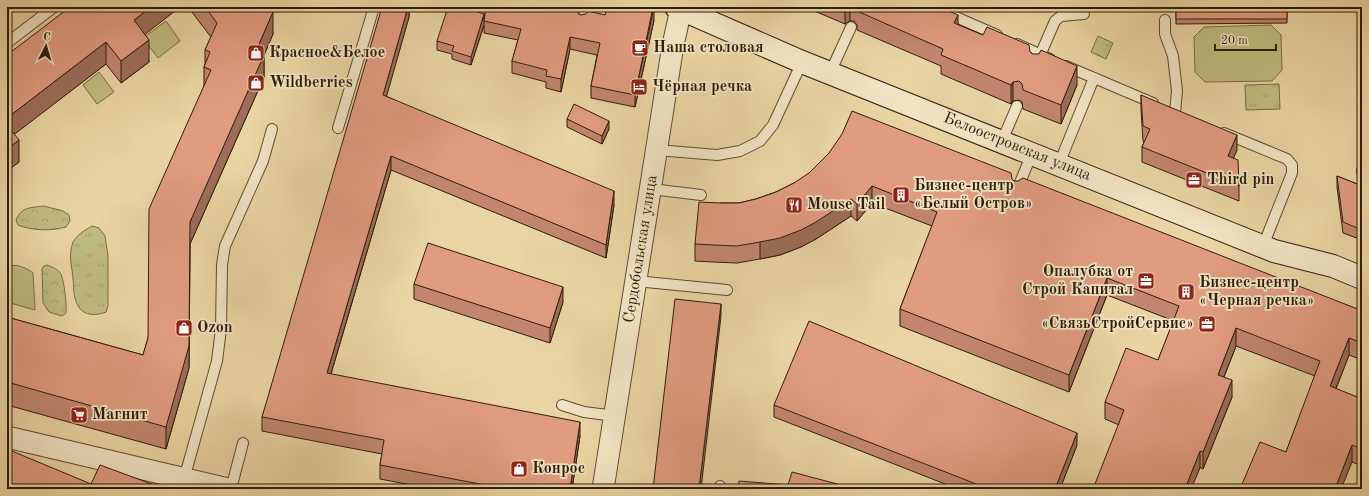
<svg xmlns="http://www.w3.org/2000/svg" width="1369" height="496" viewBox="0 0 1369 496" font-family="'Old Standard TT',serif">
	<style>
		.grass { fill: #bfbb80; stroke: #776c44 }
		.forest { fill: url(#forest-crowns); stroke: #776c44 }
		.park { fill: url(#park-tufts); stroke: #776c44 }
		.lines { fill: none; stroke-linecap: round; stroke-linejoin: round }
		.service-casing { stroke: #5e4b30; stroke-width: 12 }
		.minor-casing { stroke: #5e4b30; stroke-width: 23 }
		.secondary-casing { stroke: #2f1d09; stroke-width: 24 }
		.service { stroke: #f1e3c3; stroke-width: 10 }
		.minor { stroke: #f1e3c3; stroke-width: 21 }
		.secondary { stroke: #f1e3c3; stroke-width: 22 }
		.wall { fill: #c1866d; stroke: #2f1d09 }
		.shaded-wall { fill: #9d6d59; stroke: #2f1d09 }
		.building { fill: #e09c7f; stroke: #2f1d09 }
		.labels { text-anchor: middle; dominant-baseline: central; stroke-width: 3.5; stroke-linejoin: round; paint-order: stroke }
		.poi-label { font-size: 16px; font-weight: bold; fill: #2f1d09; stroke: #f1e3c3; text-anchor: start }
		.street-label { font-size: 16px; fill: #2f1d09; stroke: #f1e3c3 }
	</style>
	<defs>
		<pattern id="forest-crowns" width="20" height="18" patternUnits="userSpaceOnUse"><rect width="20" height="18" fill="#bfbb80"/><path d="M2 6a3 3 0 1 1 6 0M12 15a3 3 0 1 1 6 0" fill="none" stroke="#a4a06d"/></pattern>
		<pattern id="park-tufts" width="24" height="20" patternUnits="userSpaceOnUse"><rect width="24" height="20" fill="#bfbb80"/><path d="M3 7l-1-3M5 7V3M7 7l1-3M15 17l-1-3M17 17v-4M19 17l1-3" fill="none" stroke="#a4a06d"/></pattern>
	</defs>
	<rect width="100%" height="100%" fill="#ead4a3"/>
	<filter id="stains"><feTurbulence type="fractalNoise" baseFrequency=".005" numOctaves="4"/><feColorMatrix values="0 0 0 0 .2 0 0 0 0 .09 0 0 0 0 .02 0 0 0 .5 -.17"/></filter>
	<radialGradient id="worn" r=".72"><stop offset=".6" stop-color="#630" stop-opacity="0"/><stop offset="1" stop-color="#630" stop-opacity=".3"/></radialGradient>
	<g class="grass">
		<path d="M166,21L180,41L158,58L143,38Z"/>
		<path d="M1271,25L1281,35L1282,70L1272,81L1205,82L1195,72L1194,37L1204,27Z"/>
		<path d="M99,72L114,92L97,104L83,85Z"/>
		<path d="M7,266C17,264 25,267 33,273L35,310L7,302Z"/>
	</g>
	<g class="forest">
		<path d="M44,206L63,211L69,215L70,221L66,227C52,231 32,231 18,225L16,220C22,206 31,208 44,206Z"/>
		<path d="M47,265C52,267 58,269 61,274C64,281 67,305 66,313L62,316L49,312L43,303L42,269L44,266Z"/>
	</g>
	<g class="park">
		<path d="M1098,36L1113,43L1106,59L1091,52Z"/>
		<path d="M1279,84L1280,109L1246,110L1245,85Z"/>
		<path d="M92,226L99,228L105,236L108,256V306L106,312C93,317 80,315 76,301C73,294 74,286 73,279C72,266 68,255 73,242C77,235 85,230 92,226Z"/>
	</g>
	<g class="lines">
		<g class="service-casing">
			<g id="service">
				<path d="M933,7L997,35"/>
				<path d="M1165,20V34L1173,56L1177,91L1175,112"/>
				<path d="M582,21L588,7"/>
				<path d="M7,43L54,7"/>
				<path d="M1017,44L1050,59"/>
				<path d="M1038,60L1055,21L1061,16L1084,14"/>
				<path d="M1066,66L1153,103"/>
				<path d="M830,73L851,27"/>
				<path d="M338,128L374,7"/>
				<path d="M1224,133L1287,159L1292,165V173L1263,246"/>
				<path d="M1002,141L1017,106"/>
				<path d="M657,150L717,155L740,151L760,141L773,125L802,62"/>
				<path d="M1059,164L1094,78"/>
				<path d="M1362,170V172"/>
				<path d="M651,189L701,195"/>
				<path d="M1017,190L1032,153"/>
				<path d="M636,281L727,290"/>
				<path d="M562,405L584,412L615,416"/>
				<path d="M184,479L217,361L221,329L222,265L225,246L263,161L272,129"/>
				<path d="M231,489L243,443"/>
				<path d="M720,489V486"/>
			</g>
		</g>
		<g class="minor-casing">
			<g id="minor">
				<path d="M7,437L228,489"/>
				<path d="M603,489L673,45L681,9"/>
			</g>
		</g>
		<g class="secondary-casing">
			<path id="secondary" d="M676,7L802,62L1274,251L1333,266L1362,278"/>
		</g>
		<use href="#service" class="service"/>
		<use href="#minor" class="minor"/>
		<use href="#secondary" class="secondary"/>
	</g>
	<g class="wall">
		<path d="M188,7H269L273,34L264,55V77L190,244L189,368L166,449L7,405V317L143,355L148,338L204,86V67L205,64V50L211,37Z"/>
		<path d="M409,7V17L386,96L614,205L606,258L391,170L331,374L580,436L572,489H432L380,479V465L382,454L262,431V417Z"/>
		<path d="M805,7H939L958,25L983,35L1030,52L1077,85L1061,124L1023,109L1022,102L1019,100L1013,101L1011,104L941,74V66L857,30V25L854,21H850L845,24Z"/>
		<path d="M1017,7H1073L1018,10Z"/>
		<path d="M1176,7H1287V23L1176,24Z"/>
		<path d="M577,12L580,15H605L654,20L635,107L591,98V86L597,55L570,49L561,92L546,88V82L512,73V61L518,40L484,33V25L471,65L452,59V54L437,50V41L484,14Z"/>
		<path d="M145,34L149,62L121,83L106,64L14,134L19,162L7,171V55Z"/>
		<path d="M1141,95L1237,150L1233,158L1239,186V201L1142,162V147L1144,142L1143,141L1141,110Z"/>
		<path d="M567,119L609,129L602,144L567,127Z"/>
		<path d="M1337,176L1362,186V240L1343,233L1337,187Z"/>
		<path d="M1012,179L1014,181L1360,310L1362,305V360L1349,355L1336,389L1362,399V466L1352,462L1286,452L1315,376L1236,346L1224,377L1232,397L1203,469L1119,425L1105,419V402L1158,360L1174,321L1107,295L1069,392L900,326V309L932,226L872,203L857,221L851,216L816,239L801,247L780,255L760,259L737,263L713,262L695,261V244L720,203H739L756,199L776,192L794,183Z"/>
		<path d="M414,284L563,302L550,343L414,299Z"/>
		<path d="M774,405L1077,445L1060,489H958L774,417Z"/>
	</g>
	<g class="shaded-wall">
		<path d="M151,7H180L134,43V20Z"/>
		<path d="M408,7H409V17L383,109V95Z"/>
		<path d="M654,7V20L635,107V95Z"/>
		<path d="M845,7H850V21L845,24Z"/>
		<path d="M273,12V34L264,55V77L190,244L189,368L166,449V427L190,222L256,51Z"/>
		<path d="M484,14V25L471,65V57Z"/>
		<path d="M958,15V34L954,23Z"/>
		<path d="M570,37V49L561,92V79Z"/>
		<path d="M149,40V62L121,83V61Z"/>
		<path d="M106,42V64L7,140V118Z"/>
		<path d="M1077,66V85L1061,124V105Z"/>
		<path d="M1013,82V101L1011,104V85Z"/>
		<path d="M609,121V129L602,144V136Z"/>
		<path d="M1237,135V150L1228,171V156Z"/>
		<path d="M19,140V162L7,171V149Z"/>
		<path d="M391,156V170L327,387V373Z"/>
		<path d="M872,186V203L857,221V204Z"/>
		<path d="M614,191V205L606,258V245Z"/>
		<path d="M851,199V216L816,239L801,247L780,255L760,259V242Z"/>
		<path d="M1107,278V295L1069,392V375Z"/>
		<path d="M563,287V302L550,343V328Z"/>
		<path d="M721,304V316L701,489H699Z"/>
		<path d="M1236,328V346L1218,392V375Z"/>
		<path d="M1349,338V355L1330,403V386Z"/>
		<path d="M1232,380V397L1203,469V452Z"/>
		<path d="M580,422V436L572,489H570Z"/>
		<path d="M1077,433V445L1060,489H1055Z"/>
		<path d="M1352,445V462L1341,489H1335Z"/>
		<path d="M1200,451V468L1191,489H1185Z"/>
	</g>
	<g class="building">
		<path d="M70,7H151L134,20L149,40L121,61L106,42L7,118V55Z"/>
		<path d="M205,7H269L273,12L256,51L264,55L190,222L189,346L166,427L7,382V317L143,355L148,338L149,209L211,70L204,67L210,52L205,50L217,23Z"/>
		<path d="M382,7H408L383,95L614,191L606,245L391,156L327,373L580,422L570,489H506L380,465L384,440L262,417Z"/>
		<path d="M448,7H464L484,14L471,57L452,51L454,46L437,41Z"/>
		<path d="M486,7H569L576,9L577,12L580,15L586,14L588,11L605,15L607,7H653L635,95L591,86L600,43L570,37L561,79L546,76L547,70L512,61L521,29L484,21Z"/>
		<path d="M857,7H939L958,15L954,23L983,35L987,27L1029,45L1030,52L1033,54H1039L1041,50L1077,66L1061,105L1023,90L1022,84L1019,81L1013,82L1011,85L941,55L943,49L857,11Z"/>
		<rect x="1176" y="7" width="111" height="12"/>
		<path d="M1141,95L1237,135L1228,156L1238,160L1239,186L1142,147L1150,129L1143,126Z"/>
		<path d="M574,104L609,121L602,136L567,119Z"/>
		<path d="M852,111L1011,173L1012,179L1014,181H1018L1023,178L1360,310L1362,305V343L1349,338L1330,386L1362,399V449L1352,445L1335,489H1240L1260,442L1286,452L1320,361L1236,328L1218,375L1232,380L1203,452L1200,451L1185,489H1093L1124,410L1105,402L1126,348L1158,360L1179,306L1107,278L1069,375L900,309L937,212L872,186L857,204L851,199L816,222L801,230L780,238L760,242L737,246L713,245L695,244L699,202L720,203H739L756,199L776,192L794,183L809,173L829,153L842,134Z"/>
		<path d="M7,125L19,140L7,149Z"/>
		<path d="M1337,176L1362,186V230L1343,222Z"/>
		<path d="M428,243L563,287L550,328L414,284Z"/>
		<path d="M675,299L721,304L699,489H653Z"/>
		<path d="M809,321L1077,433L1055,489H989L774,405Z"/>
		<path d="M7,449L91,484L100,465L157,486L156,489H7Z"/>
		<path d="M792,472L856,489H738L739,481L788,485Z"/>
	</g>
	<defs>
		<g id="cafe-square" transform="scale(0.9)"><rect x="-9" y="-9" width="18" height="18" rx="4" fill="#8f2418" stroke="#f1e3c3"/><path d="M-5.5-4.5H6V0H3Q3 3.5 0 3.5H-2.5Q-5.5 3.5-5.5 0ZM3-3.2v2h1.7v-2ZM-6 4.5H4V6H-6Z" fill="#fff"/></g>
		<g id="shop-square" transform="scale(0.9)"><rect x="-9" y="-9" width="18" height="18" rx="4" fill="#8f2418" stroke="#f1e3c3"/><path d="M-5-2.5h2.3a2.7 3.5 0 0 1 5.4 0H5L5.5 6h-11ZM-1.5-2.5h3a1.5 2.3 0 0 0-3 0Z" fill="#fff"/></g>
		<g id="hotel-square" transform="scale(0.9)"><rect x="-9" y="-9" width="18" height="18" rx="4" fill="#8f2418" stroke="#f1e3c3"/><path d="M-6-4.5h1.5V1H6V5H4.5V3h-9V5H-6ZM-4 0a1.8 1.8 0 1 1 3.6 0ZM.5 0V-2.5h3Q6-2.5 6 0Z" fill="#fff"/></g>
		<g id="office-square" transform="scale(0.9)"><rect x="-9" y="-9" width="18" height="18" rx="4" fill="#8f2418" stroke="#f1e3c3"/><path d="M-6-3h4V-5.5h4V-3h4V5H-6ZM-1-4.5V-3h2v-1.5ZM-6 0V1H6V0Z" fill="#fff"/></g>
		<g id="building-square" transform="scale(0.9)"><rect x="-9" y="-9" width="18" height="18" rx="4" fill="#8f2418" stroke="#f1e3c3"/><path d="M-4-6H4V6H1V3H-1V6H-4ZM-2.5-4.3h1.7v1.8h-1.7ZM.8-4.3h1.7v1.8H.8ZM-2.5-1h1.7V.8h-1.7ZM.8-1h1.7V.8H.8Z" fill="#fff"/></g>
		<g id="restaurant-square" transform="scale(0.9)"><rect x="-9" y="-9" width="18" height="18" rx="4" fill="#8f2418" stroke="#f1e3c3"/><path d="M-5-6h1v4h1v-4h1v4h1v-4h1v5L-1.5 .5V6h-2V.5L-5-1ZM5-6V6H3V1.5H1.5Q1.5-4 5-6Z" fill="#fff"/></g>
		<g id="supermarket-square" transform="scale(0.9)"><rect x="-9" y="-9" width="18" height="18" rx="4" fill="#8f2418" stroke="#f1e3c3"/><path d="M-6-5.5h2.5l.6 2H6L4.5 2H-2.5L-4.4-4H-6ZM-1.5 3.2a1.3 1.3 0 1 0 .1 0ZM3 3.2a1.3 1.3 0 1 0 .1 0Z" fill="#fff"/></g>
	</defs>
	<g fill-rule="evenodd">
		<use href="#cafe-square" x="640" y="48"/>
		<use href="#shop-square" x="256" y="53"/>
		<use href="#shop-square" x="256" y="83"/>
		<use href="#hotel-square" x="639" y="87"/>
		<use href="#office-square" x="1194" y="180"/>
		<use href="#building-square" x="901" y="195"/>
		<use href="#restaurant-square" x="794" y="205"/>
		<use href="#office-square" x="1146" y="281"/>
		<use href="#building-square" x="1186" y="292"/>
		<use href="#office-square" x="1207" y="324"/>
		<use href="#shop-square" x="184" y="328"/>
		<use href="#supermarket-square" x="79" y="415"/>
		<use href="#shop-square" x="519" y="469"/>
	</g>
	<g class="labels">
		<g class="poi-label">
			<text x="653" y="48">Наша столовая</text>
			<text x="269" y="53">Красное&amp;Белое</text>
			<text x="269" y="83">Wildberries</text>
			<text x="652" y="87">Чёрная речка</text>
			<text x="1207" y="180">Third pin</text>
			<text x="914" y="186">Бизнес-центр<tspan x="914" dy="18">«Белый Остров»</tspan></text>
			<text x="807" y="205">Mouse Tail</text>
			<text x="1133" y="272" text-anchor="end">Опалубка от<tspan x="1133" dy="18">Строй Капитал</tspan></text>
			<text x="1199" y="283">Бизнес-центр<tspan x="1199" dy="18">«Черная речка»</tspan></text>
			<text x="1194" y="324" text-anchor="end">«СвязьСтройСервис»</text>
			<text x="197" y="328">Ozon</text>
			<text x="92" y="415">Магнит</text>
			<text x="532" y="469">Конрос</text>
		</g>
		<g class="street-label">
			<text transform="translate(1017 147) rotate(22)">Белоостровская улица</text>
			<text transform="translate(641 249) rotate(-81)">Сердобольская улица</text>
		</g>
	</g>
	<rect width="1369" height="496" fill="none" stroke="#ead4a3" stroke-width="24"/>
	<rect x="8" y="8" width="1353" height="480" fill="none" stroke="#2f1d09" stroke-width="2"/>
	<rect x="12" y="12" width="1345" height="472" fill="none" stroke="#2f1d09"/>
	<g transform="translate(46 46) rotate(5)" stroke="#f1e3c3" stroke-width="3" paint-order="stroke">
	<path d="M0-3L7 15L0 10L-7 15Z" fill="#2f1d09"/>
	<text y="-6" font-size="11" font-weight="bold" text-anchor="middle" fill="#2f1d09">С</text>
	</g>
	<path d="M1215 44v6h61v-6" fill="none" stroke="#2f1d09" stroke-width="2"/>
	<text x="1221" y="44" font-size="12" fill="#2f1d09" stroke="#f1e3c3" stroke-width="3" paint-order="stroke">20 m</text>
	<rect width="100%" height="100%" filter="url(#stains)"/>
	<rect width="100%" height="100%" fill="url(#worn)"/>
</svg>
